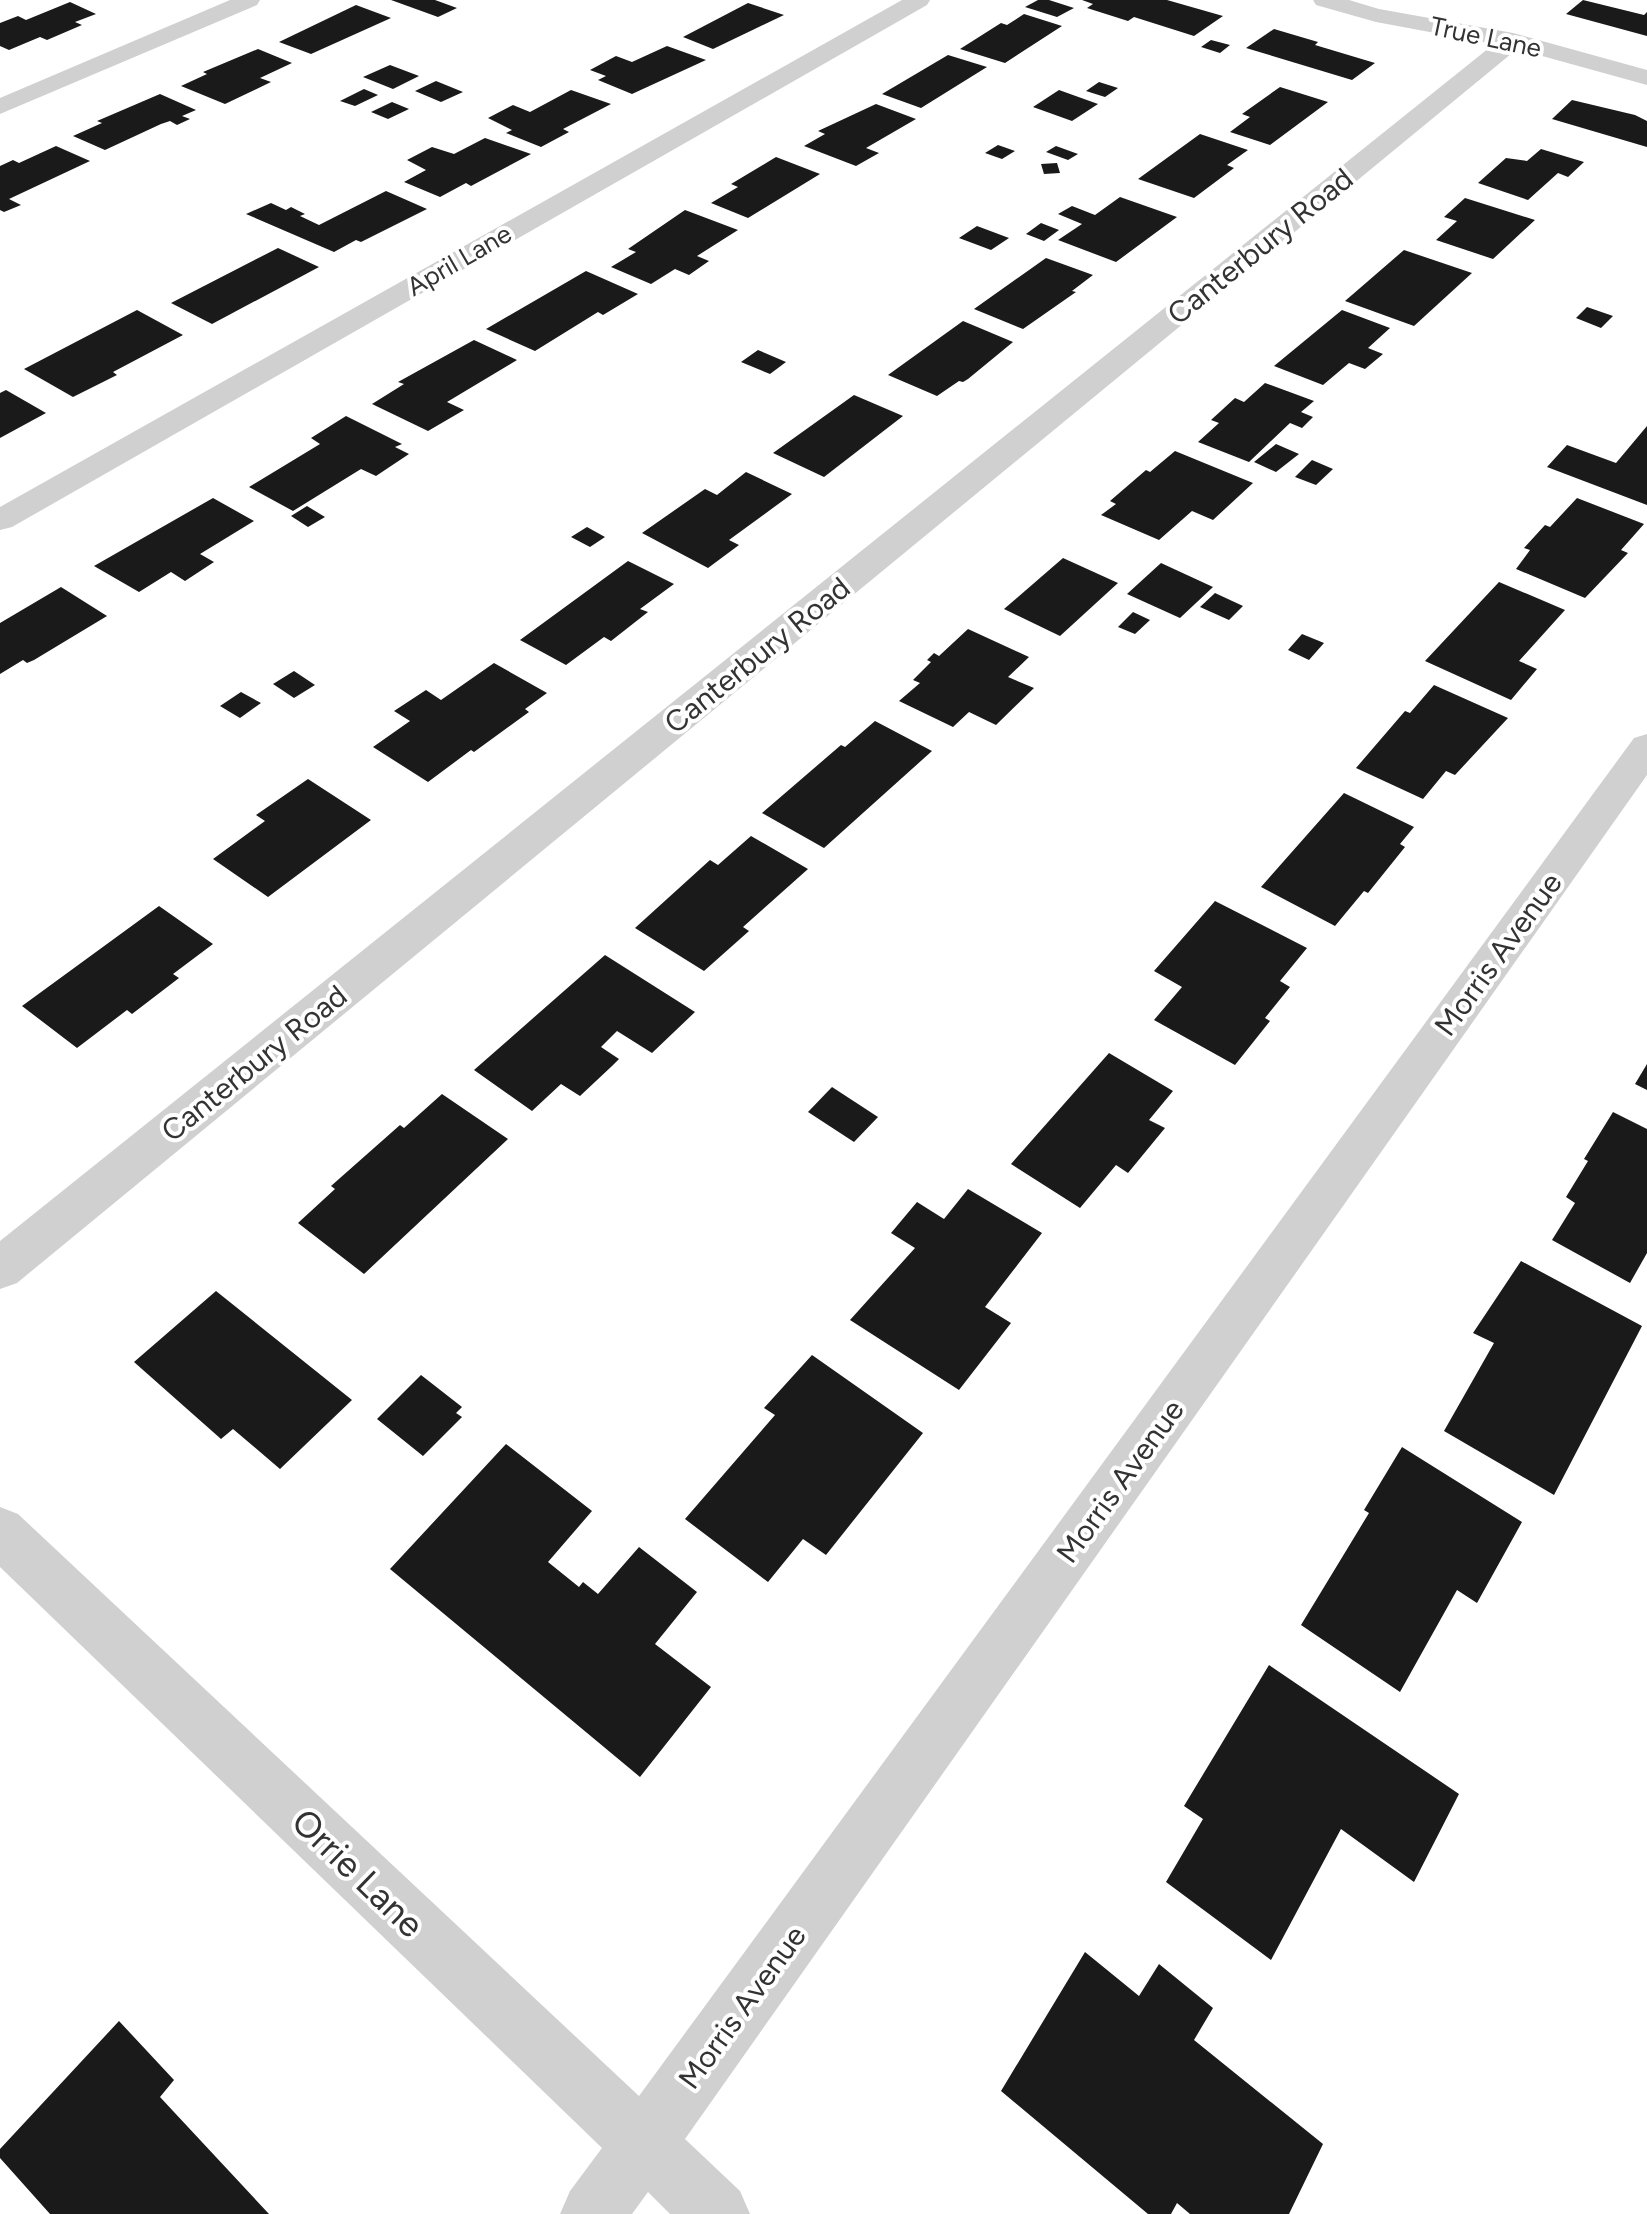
<svg xmlns="http://www.w3.org/2000/svg" width="1647" height="2214" viewBox="0 0 1647 2214" font-family="Figtree,sans-serif">
	<style>
		.building { fill: #1a1a1a }
		.lines { fill: none; stroke-linecap: round; stroke-linejoin: round }
		.street { fill: #d0d0d0; fill-rule: evenodd }
		.labels { text-anchor: middle; dominant-baseline: central; stroke-width: 8; stroke-linejoin: round; paint-order: stroke }
		.far-street-label { font-size: 26px; fill: #333; stroke: #fff }
		.street-label { font-size: 30px; fill: #333; stroke: #fff }
		.near-street-label { font-size: 36px; fill: #333; stroke: #fff }
	</style>
	<rect width="100%" height="100%" fill="#fff"/>
	<g class="building">
		<path d="M391,0H435L457,8L438,17Z"/>
		<path d="M1038,0H1049L1074,8L1057,17L1025,7Z"/>
		<path d="M1082,0H1167L1223,16L1194,36L1134,17L1128,21L1087,8L1093,4Z"/>
		<path d="M1583,0L1644,15L1647,12V36L1566,14Z"/>
		<path d="M70,2L96,14L75,22L82,25L47,40L40,37L9,50L0,46V23L18,16L26,20Z"/>
		<path d="M748,3L784,15L713,49L683,37Z"/>
		<path d="M356,5L391,18L311,54L279,42Z"/>
		<path d="M1024,14L1062,26L1005,63L960,49L1001,23L1007,25Z"/>
		<path d="M1274,29L1318,42L1315,45L1375,63L1352,80L1246,48Z"/>
		<path d="M1211,40L1230,45L1220,53L1201,47Z"/>
		<path d="M667,46L706,60L632,94L598,80L606,76L590,70L616,56L632,62Z"/>
		<path d="M258,49L292,63L260,78L271,82L225,104L181,86L207,74L203,72Z"/>
		<path d="M948,55L987,67L921,108L882,94Z"/>
		<path d="M390,65L419,76L393,89L363,77Z"/>
		<path d="M436,81L463,92L441,102L415,91Z"/>
		<path d="M1099,82L1118,88L1105,97L1086,91Z"/>
		<path d="M1280,87L1328,102L1270,145L1230,132L1250,117L1242,114Z"/>
		<path d="M364,89L378,95L355,106L340,101Z"/>
		<path d="M571,90L611,104L563,129L569,132L541,147L506,133L512,130L488,118L513,105L530,112Z"/>
		<path d="M1059,90L1098,104L1072,121L1033,107Z"/>
		<path d="M160,94L196,110L182,116L190,119L177,125L170,121L161,124L105,150L73,136L102,123L97,121Z"/>
		<path d="M1572,100L1635,115L1647,121V147L1552,119Z"/>
		<path d="M392,102L409,109L388,119L371,112Z"/>
		<path d="M876,104L916,119L866,148L879,153L856,166L804,146L825,134L818,131Z"/>
		<path d="M1200,134L1248,150L1227,165L1234,168L1194,198L1138,179Z"/>
		<path d="M485,138L531,154L471,186L466,183L440,197L404,182L426,170L407,160L432,147L454,154Z"/>
		<path d="M998,145L1015,151L1002,159L985,153Z"/>
		<path d="M56,146L90,161L9,199L21,205L4,212L0,210V166L13,160L19,163Z"/>
		<path d="M1056,146L1078,154L1068,160L1046,152Z"/>
		<path d="M1541,149L1584,162L1568,177L1558,173L1528,200L1478,183L1506,158L1527,161Z"/>
		<path d="M776,157L820,174L748,218L711,203L738,187L731,184Z"/>
		<path d="M1057,163L1060,173L1044,174L1041,164Z"/>
		<path d="M386,191L427,209L361,242L356,240L334,252L246,214L271,203L286,210L291,207L305,214L300,216L319,225Z"/>
		<path d="M1120,197L1177,217L1116,262L1058,240L1082,224L1058,214L1072,206L1095,215Z"/>
		<path d="M1465,198L1535,220L1493,259L1436,240L1457,221L1444,217Z"/>
		<path d="M685,210L738,230L697,256L709,261L689,275L675,269L651,284L611,267L636,252L628,249Z"/>
		<path d="M1041,223L1059,230L1044,241L1026,234Z"/>
		<path d="M977,226L1009,238L991,250L959,238Z"/>
		<path d="M278,248L319,267L212,324L171,303Z"/>
		<path d="M1404,250L1472,273L1414,326L1345,301Z"/>
		<path d="M1046,258L1093,275L1072,291L1076,292L1023,329L974,309Z"/>
		<path d="M586,271L638,294L603,315L598,312L535,351L486,329Z"/>
		<path d="M1587,307L1613,316L1601,328L1576,318Z"/>
		<path d="M137,310L183,335L113,372L117,375L73,397L24,369Z"/>
		<path d="M1342,310L1390,328L1368,348L1383,354L1365,369L1349,363L1323,385L1274,366Z"/>
		<path d="M963,321L1013,342L968,379L963,382L959,381L937,396L888,375Z"/>
		<path d="M474,340L517,360L447,402L464,410L428,431L372,404L404,384L398,382Z"/>
		<path d="M758,350L786,362L770,374L741,362Z"/>
		<path d="M1265,383L1314,401L1301,412L1313,417L1302,428L1290,423L1249,462L1198,442L1219,423L1211,420L1235,398L1244,402Z"/>
		<path d="M6,390L46,413L0,438V393Z"/>
		<path d="M854,395L903,416L824,477L773,453Z"/>
		<path d="M346,416L402,444L395,447L409,454L376,476L361,469L293,511L249,487L320,444L311,438Z"/>
		<path d="M1647,426V505L1547,467L1567,445L1616,463Z"/>
		<path d="M1276,444L1299,454L1276,472L1254,462Z"/>
		<path d="M1175,451L1253,483L1213,520L1192,511L1159,540L1101,515L1116,504L1110,501L1146,470L1150,472Z"/>
		<path d="M1312,460L1333,469L1316,485L1295,477Z"/>
		<path d="M746,472L792,494L729,540L739,545L708,568L642,533L705,489L717,495Z"/>
		<path d="M213,498L254,521L200,554L214,562L185,581L171,572L139,592L94,566Z"/>
		<path d="M1577,498L1644,524L1621,550L1628,553L1585,598L1516,569L1530,550L1524,548L1545,525L1550,527Z"/>
		<path d="M307,506L325,517L308,527L291,516Z"/>
		<path d="M587,527L605,537L590,547L571,537Z"/>
		<path d="M1063,558L1118,583L1060,636L1004,609Z"/>
		<path d="M628,561L674,584L640,609L648,612L611,641L604,637L566,665L520,640Z"/>
		<path d="M1161,563L1213,587L1180,618L1127,594Z"/>
		<path d="M1499,582L1565,610L1519,661L1537,669L1511,700L1425,661Z"/>
		<path d="M61,587L107,616L34,660L27,663L23,660L0,674V623Z"/>
		<path d="M1215,593L1243,606L1229,620L1200,607Z"/>
		<path d="M1133,612L1150,620L1135,634L1118,627Z"/>
		<path d="M968,629L1029,657L1008,677L1034,688L996,725L969,712L953,727L899,701L920,683L913,680L931,662L927,660L934,653L939,656Z"/>
		<path d="M1302,634L1324,643L1309,660L1288,650Z"/>
		<path d="M494,663L547,693L525,709L529,712L474,752L471,750L428,782L373,747L410,721L394,711L426,690L441,700Z"/>
		<path d="M294,671L315,685L294,698L273,684Z"/>
		<path d="M1434,685L1508,718L1455,775L1446,771L1423,799L1356,768L1405,711L1410,713Z"/>
		<path d="M241,692L261,703L240,718L220,706Z"/>
		<path d="M875,721L932,751L824,848L762,813L841,745L845,747Z"/>
		<path d="M308,779L371,820L268,897L213,859L265,821L256,815Z"/>
		<path d="M1344,793L1414,827L1400,844L1405,847L1368,893L1364,891L1335,926L1261,887Z"/>
		<path d="M751,836L808,869L743,927L749,931L704,971L635,928L710,860L718,865Z"/>
		<path d="M1215,901L1307,948L1280,981L1290,987L1265,1018L1270,1021L1235,1065L1154,1020L1182,987L1154,971Z"/>
		<path d="M159,906L213,944L173,974L179,978L132,1014L127,1010L77,1048L22,1006Z"/>
		<path d="M605,955L695,1012L652,1053L617,1031L601,1047L619,1059L612,1066L580,1096L561,1084L532,1111L474,1070Z"/>
		<path d="M1109,1053L1173,1091L1149,1120L1165,1128L1128,1173L1116,1165L1080,1208L1011,1164Z"/>
		<path d="M1647,1064V1090L1635,1084Z"/>
		<path d="M832,1087L878,1117L854,1142L808,1112Z"/>
		<path d="M442,1094L508,1139L364,1274L298,1223L335,1189L331,1186L400,1125L404,1128Z"/>
		<path d="M1613,1112L1647,1129V1253L1630,1283L1552,1240L1575,1203L1566,1197L1588,1161L1584,1159Z"/>
		<path d="M968,1189L1042,1233L985,1307L1011,1323L959,1390L850,1320L915,1248L891,1233L917,1202L944,1219Z"/>
		<path d="M1521,1261L1642,1326L1554,1495L1444,1431L1494,1343L1473,1333Z"/>
		<path d="M216,1291L352,1400L280,1469L233,1429L221,1439L134,1362Z"/>
		<path d="M812,1355L923,1433L826,1555L803,1539L768,1582L685,1519L775,1415L764,1408Z"/>
		<path d="M421,1375L462,1407L456,1413L462,1417L423,1456L377,1419Z"/>
		<path d="M506,1444L592,1511L548,1562L579,1587L583,1582L598,1594L639,1547L697,1592L655,1644L711,1687L640,1777L390,1569Z"/>
		<path d="M1402,1447L1522,1522L1477,1603L1457,1590L1400,1692L1301,1625L1369,1513L1364,1510Z"/>
		<path d="M1269,1665L1459,1794L1414,1882L1341,1829L1271,1960L1166,1882L1203,1819L1184,1806Z"/>
		<path d="M1085,1952L1139,1996L1159,1964L1213,2008L1194,2040L1323,2144L1289,2214H1190L1177,2203L1171,2214H1148L1001,2091Z"/>
		<path d="M119,2021L174,2080L160,2097L269,2214H50L0,2158V2149Z"/>
	</g>
	<g class="lines">
		<g class="street">
			<path d="M230,0H260L257,5L0,114V98Z"/>
			<path d="M902,0H930L927,5L12,527L0,530V507Z"/>
			<path d="M1313,0H1349L1379,9L1513,33L1647,70V85L1517,49L17,1283L0,1289V1241L1494,44L1376,22L1316,5Z"/>
			<path d="M1647,734V775L685,2139L740,2191L750,2214H670L648,2192L632,2214H560L570,2191L602,2148L0,1567V1507L18,1514L639,2096L1634,738Z"/>
		</g>
	</g>
	<g class="labels">
		<g class="far-street-label">
			<text transform="translate(1486 37) rotate(12)">True Lane</text>
			<text transform="translate(459 260) rotate(-30)">April Lane</text>
		</g>
		<g class="street-label">
			<text transform="translate(1260 246) rotate(-39)">Canterbury Road</text>
			<text transform="translate(757 655) rotate(-39)">Canterbury Road</text>
			<text transform="translate(1498 954) rotate(-54)">Morris Avenue</text>
			<text transform="translate(254 1063) rotate(-39)">Canterbury Road</text>
			<text transform="translate(1120 1481) rotate(-54)">Morris Avenue</text>
			<text transform="translate(742 2007) rotate(-54)">Morris Avenue</text>
		</g>
		<g class="near-street-label">
			<text transform="translate(358 1873) rotate(44)">Orrie Lane</text>
		</g>
	</g>
</svg>
